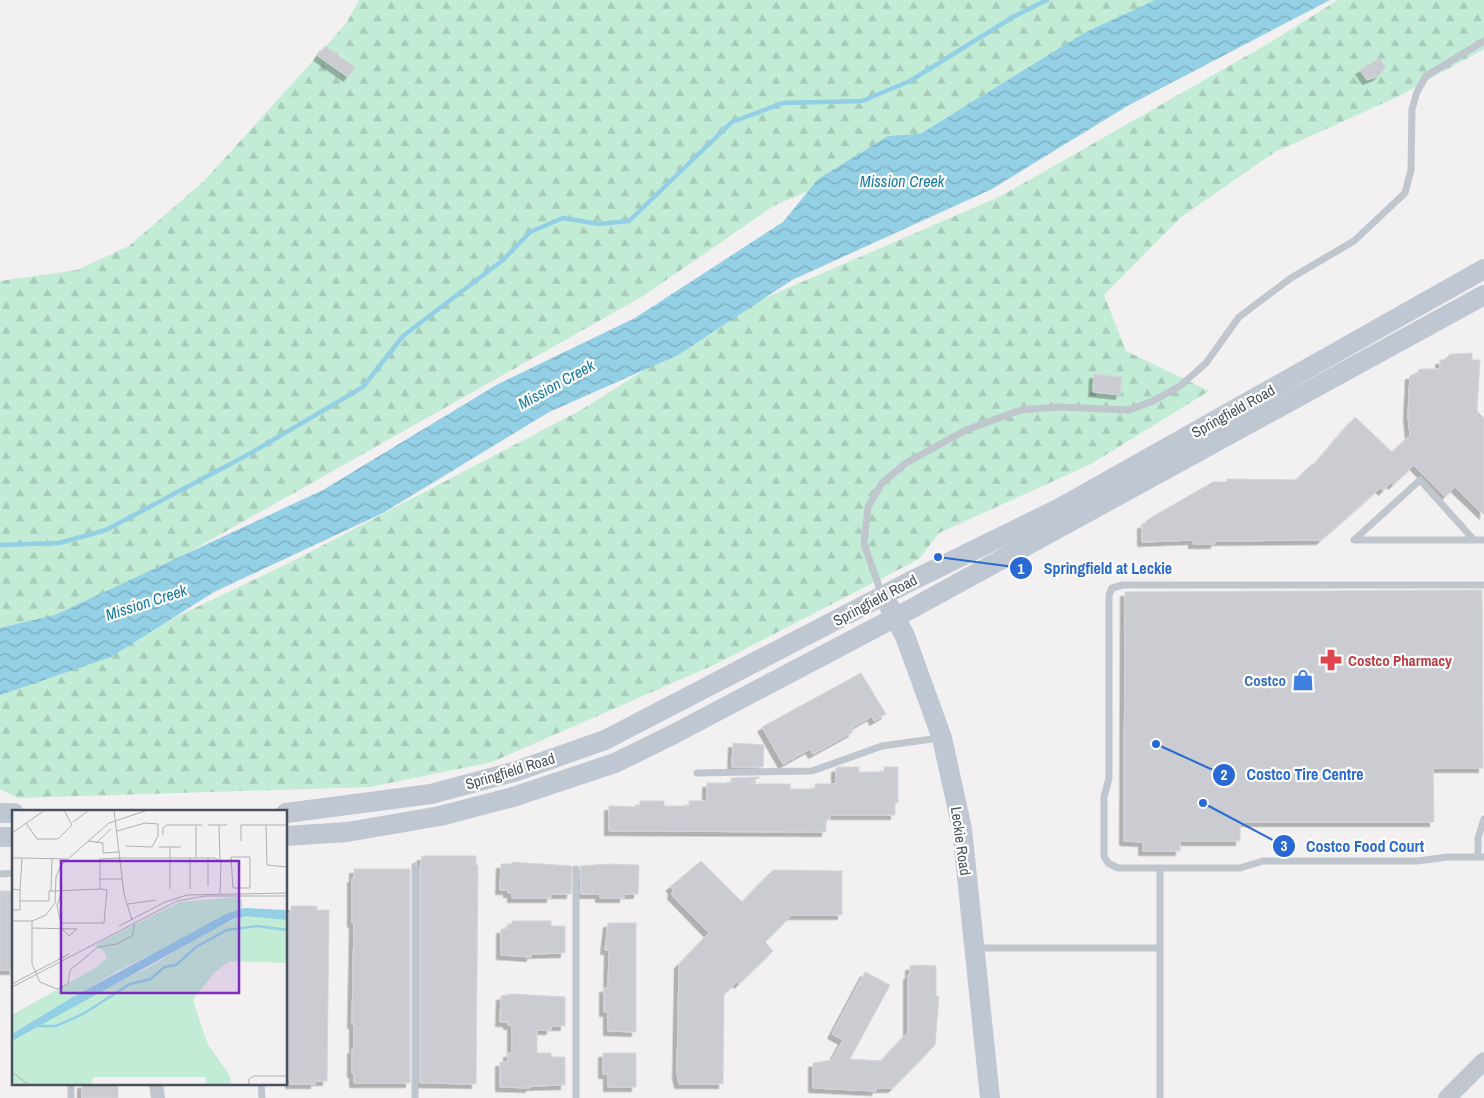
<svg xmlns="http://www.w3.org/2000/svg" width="1484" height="1098" viewBox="0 0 1484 1098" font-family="'Archivo Narrow',sans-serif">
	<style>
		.forest { fill: url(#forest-firs) }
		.water { fill: url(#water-waves) }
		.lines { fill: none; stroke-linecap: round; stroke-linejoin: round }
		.stream { stroke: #93cfe5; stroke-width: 4.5 }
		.building { fill: #caccd2; stroke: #d4d6db; filter: url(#shadow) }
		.service { stroke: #bfc6cd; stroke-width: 7 }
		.minor { stroke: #bfc6cd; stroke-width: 14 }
		.tertiary { stroke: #bfc6cd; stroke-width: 18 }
		.secondary { stroke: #bfc7d2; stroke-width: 20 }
		.labels { text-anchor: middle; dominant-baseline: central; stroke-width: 4.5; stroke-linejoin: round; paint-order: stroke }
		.street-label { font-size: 15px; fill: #49525c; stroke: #fff }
		.health-label { font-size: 15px; font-weight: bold; fill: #be3a42; stroke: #fff; text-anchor: start }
		.shop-label { font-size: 15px; font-weight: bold; fill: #366cbe; stroke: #fff; text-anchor: end }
		.water-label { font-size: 16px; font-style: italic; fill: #187b9f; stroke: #fff }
		.inset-river { fill: none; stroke: #93cfe5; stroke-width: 2.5 }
		.inset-road { fill: none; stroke: #aeb1b5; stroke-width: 1 }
		.view { fill: #7b2cbf; fill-opacity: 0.15; stroke: #7b2cbf; stroke-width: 2.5 }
		.inset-edge { fill: none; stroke: #49525c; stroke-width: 2.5 }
		.leader { fill: none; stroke: #2869d3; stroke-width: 2 }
		.callout-dot { fill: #2869d3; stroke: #fff; stroke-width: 2 }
		.mark-label { font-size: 15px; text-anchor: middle; font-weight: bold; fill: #fff }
		.callout-label { font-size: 16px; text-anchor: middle; font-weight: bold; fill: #2869d3; stroke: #fff; stroke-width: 4.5; stroke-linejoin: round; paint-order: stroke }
	</style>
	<defs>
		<pattern id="forest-firs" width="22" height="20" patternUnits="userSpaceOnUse" patternTransform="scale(1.25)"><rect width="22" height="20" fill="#c2ecd5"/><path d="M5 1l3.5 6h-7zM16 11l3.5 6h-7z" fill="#a8ccb9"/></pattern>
		<pattern id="water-waves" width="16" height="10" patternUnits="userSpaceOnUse" patternTransform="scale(1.25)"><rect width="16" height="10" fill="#93cfe5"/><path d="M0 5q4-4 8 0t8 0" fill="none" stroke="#7aabbd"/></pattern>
		<filter id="shadow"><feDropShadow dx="-4.5" dy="4.5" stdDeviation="0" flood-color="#0004"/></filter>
	</defs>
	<rect width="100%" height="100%" fill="#f2f0f0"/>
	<g class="forest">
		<path d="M359,0H1179L1012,107L775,205L643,296L152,573L67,613L0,632V281L77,270L129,246L204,181L330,42L347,22Z"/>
		<path d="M1338,0H1484V49L1397,97L1275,152L1181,217L1104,295L1126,351L1209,391L1091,464L939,533L919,559L716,664L492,762L370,787L18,798L0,789V687L88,659L291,562L581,410L742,308L1001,196L1269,43Z"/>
	</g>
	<path class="water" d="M1155,0H1330L1129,105L992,189L792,280L678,355L549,412L383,513L214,592L111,657L0,695V628L55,615L323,490L498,384L635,318L783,222L818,179L888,136L920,134L1084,33Z"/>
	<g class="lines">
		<path class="stream" d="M0,545L59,543L106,530L251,453L363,387L403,336L503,260L530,232L563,218L599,224L629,221L732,122L783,103L862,101L910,81L1013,17L1047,0"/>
	</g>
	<g class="building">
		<path d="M325,46L355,67L348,77L318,56Z"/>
		<path d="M1380,58L1386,67L1378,76L1367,80L1360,70Z"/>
		<path d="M1472,353V360H1480L1477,411L1484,418V515L1455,487L1445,497L1414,465L1393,485L1391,483L1383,491L1380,488L1321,540L1215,541V544H1193V540L1142,542V524H1146V521L1159,513L1213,482H1227V479L1296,480L1312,464L1314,465L1355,417L1392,452L1410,435L1408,416L1410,375H1418V370L1421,369H1440V360H1444L1450,354Z"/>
		<path d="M1094,374L1122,377L1120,395L1093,392Z"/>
		<path d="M1482,590L1483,768H1433L1434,822H1240V841H1180V851H1143V842L1124,841L1125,592Z"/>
		<path d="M861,673L886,714L874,721L872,716L851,728L853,732L813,754L810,749L783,764L762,727Z"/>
		<path d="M733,743L764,745L763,767H732Z"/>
		<path d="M839,767H859V772H884V767H898V803H895V815H830V820H826V832L609,831V806L640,807V801H664V806H689V801H707V783H731V778L760,777L749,784H790V789H815V784H836V768Z"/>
		<path d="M422,856H476V865H478L476,1084L420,1083V869Z"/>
		<path d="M701,861L742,902L773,870L842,871V915H792L765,942L773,951L739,984L737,982L724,994L723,1084H679L677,1074L679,964L709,933L672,895L673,889L670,887Z"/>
		<path d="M512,862L572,866L571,894H551V898H512V893H508V890H500L501,864H512Z"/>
		<path d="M609,864L639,865L638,894H624V898H600V894H581L580,866Z"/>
		<path d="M354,869H410V1083H354V1073H352V1049H354V1024H352L354,923H352V878H354Z"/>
		<rect x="0" y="891" width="14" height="79"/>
		<path d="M291,906H317V910H329L327,1081H315V1084H290V1077H286V913H291Z"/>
		<path d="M512,921H551V926H565V953L531,954V957L501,955V929H508V924H512Z"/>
		<path d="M608,923H636V1032L608,1031V1012H604V988H608L609,950H605Z"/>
		<path d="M920,965L936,966V996H939L935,1045L893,1088H877L876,1091L813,1088V1063L832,1060L843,1040L832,1034L865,972L890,985L850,1059L881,1061L908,1032V975H910V966Z"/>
		<path d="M512,994L565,997V1026H551V1030H537V1053H551V1057H565V1085L530,1086V1088L500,1087V1062H508V1053H512V1025H508V1022H500L501,996Z"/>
		<path d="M603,1053H636V1087H608V1074H603Z"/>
		<rect x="82" y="1084" width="36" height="14"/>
	</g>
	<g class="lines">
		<g class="service">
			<path d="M1474,540L1420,480L1354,540H1484"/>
			<path d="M882,595L864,544L868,507L882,483L906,463L966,430L1021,410L1058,407L1129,410L1153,401L1180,386L1206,363L1239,317L1291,278L1354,241L1405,193L1411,170L1412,109L1417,92L1426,76L1484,41"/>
			<path d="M697,773L812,771L882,746L939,738"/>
			<path d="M1478,857V838L1484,819"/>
			<path d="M415,866V1098"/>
			<path d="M1160,868H1118L1108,863L1104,856V797L1109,778V595L1112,588L1123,585H1484"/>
			<path d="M576,869V1098"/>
			<path d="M0,874L14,873"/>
			<path d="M975,948H1160"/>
			<path d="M71,1084V1098"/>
			<path d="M261,1084L262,1098"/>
			<path d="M1160,1098V868H1240L1263,861H1417L1448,857H1484"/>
		</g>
		<path class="minor" d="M156,1084L158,1098"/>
		<path class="tertiary" d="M1447,1098L1484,1061"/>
		<g class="secondary">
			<path d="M889,606L905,636L942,738L962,829L990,1098"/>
			<path d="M0,813H14"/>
			<path d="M286,813L431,794L517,771L605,740L909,582L1060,508L1484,269"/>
			<path d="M286,836L347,832L440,816L513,797L615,763L674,734L911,609L1484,295"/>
			<path d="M0,837H14"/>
		</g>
	</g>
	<defs>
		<g id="pharmacy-bare" transform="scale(1.725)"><path d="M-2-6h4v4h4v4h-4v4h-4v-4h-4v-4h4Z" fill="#e0444e" stroke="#fff" stroke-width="2.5" paint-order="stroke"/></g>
		<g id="shop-bare" transform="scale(1.725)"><path d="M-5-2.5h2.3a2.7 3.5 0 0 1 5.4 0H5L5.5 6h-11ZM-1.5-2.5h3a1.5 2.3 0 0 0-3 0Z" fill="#3f7fe0" stroke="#fff" stroke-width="2.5" paint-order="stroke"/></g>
	</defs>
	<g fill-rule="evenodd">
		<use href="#pharmacy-bare" x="1331" y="660"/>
		<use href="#shop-bare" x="1303" y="680"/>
	</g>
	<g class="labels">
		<g class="street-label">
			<text transform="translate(1233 411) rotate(-29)">Springfield Road</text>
			<text transform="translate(875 600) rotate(-28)">Springfield Road</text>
			<text transform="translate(510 771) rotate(-17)">Springfield Road</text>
			<text transform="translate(961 841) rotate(82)">Leckie Road</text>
		</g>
		<g class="health-label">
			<text x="1348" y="660">Costco Pharmacy</text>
		</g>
		<g class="shop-label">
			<text x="1286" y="680">Costco</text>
		</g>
		<g class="water-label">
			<text x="902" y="181">Mission Creek</text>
			<text transform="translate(556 384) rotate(-29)">Mission Creek</text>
			<text transform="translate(146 602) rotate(-18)">Mission Creek</text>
		</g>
	</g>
	<g transform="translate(12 810)">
		<rect width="275" height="275" fill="#f2f0f0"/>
		<path d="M225,87L230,90L231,100L107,160L0,225V205L85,157L95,148L92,141L82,136L96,128L168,92ZM235,105L275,106V153L218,151L203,162L181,190L195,233L218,266L219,275H194V267H81L79,275H0V230L106,171L134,159L209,114Z" fill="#c2ecd5"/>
		<path d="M233,98L275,100V110L235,106L221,109L0,231V224L61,187L214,104Z" fill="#93cfe5"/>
		<path class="inset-river" d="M24,216H44L71,204L118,174L139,169L152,157L164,155L184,137L215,120L246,116L275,120"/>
		<path class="inset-road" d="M102,0L112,84L120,110M61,12L77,0M14,13L25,29H46L60,15L52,0M196,15H215M207,15L208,50M254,15L255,55L275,57M105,21L133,13L146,14V26L140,37L114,36M0,23L33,0M151,25V18L155,15H190M76,31L91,33V43L107,42M229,31V15H275M84,33L99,19M147,37H169M158,37V79M219,47H238V78H221ZM0,48H10L8,80L0,79M10,48L55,49M178,48V79M184,48V15M196,48V76M88,69H110M50,80L45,96L49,113H92L95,80L88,79M39,81L40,48M8,91H37V81H41L88,79V49L108,48H203L209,52L208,84M116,94L144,90M0,100H8V80M0,111H20L34,105L43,93L44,67L49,55L97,13L136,0M20,111V154L28,172L45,179L56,174L58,160L86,137L105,134L121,125L122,113M107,116L153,92L175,85L275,83M20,118L65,119L57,126L50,119M0,174L57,144M0,177L165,91L193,86H275M0,262L17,275M237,275V269L242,266H275"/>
		<path class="view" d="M49,51H227V183H49Z"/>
		<rect width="275" height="275" class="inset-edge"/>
	</g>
	<path class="leader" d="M938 557L1021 568M1156 744L1224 775M1203 803L1284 846"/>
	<g class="callout-dot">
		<circle cx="938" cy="557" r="5"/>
		<circle cx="1156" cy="744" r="5"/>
		<circle cx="1203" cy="803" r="5"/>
		<circle cx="1021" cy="568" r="12"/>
		<circle cx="1224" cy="775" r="12"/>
		<circle cx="1284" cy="846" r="12"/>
	</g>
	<g class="mark-label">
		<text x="1021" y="574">1</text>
		<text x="1224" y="780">2</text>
		<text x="1284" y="851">3</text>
	</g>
	<g class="callout-label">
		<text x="1108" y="574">Springfield at Leckie</text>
		<text x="1305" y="780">Costco Tire Centre</text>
		<text x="1365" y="852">Costco Food Court</text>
	</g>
</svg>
